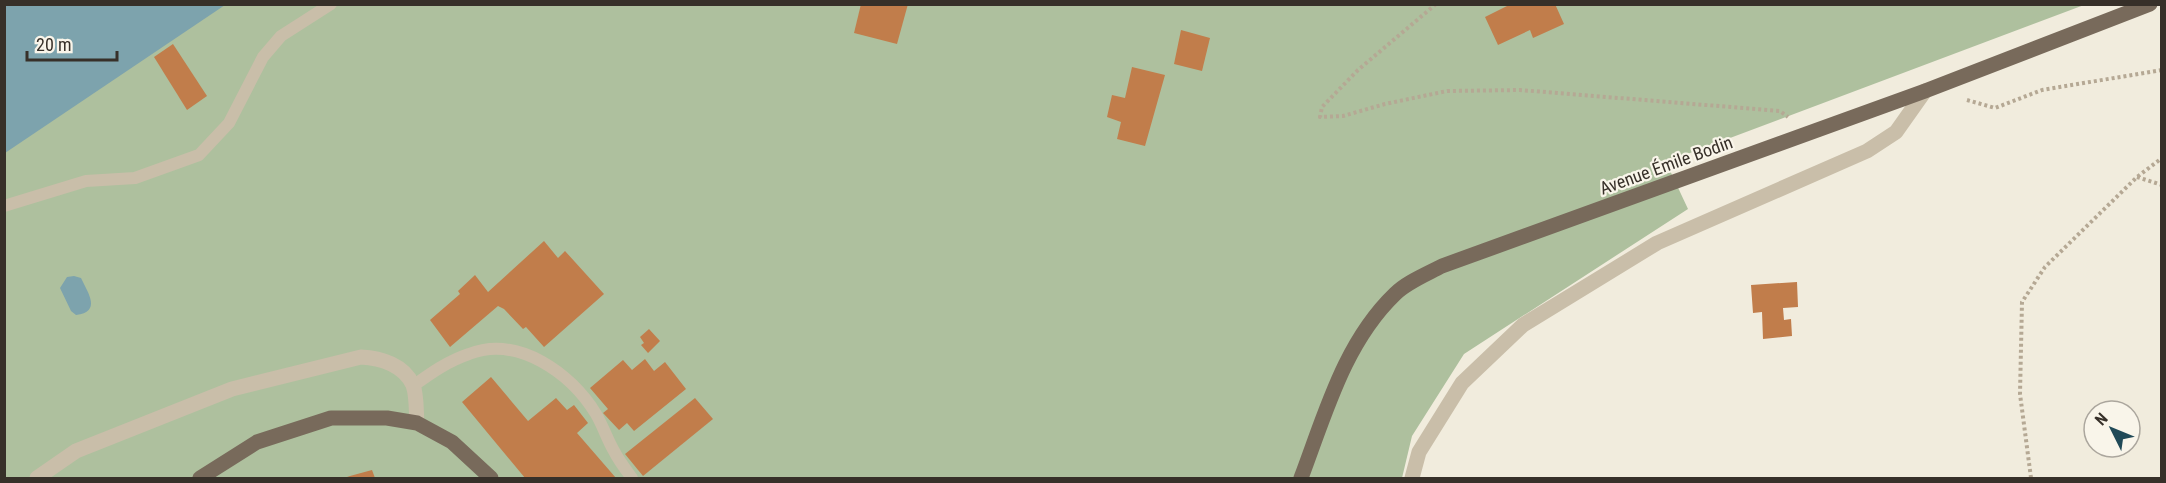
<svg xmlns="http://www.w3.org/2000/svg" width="2166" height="483" viewBox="0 0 2166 483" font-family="'Roboto Condensed',sans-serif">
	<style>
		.green { fill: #aec09e }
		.water { fill: #7da3ad }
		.building { fill: #c17d4b }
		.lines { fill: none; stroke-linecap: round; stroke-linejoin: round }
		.path { stroke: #b5a894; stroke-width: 4; stroke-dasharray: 3 3; stroke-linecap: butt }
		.service { stroke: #c9bea9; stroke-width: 12 }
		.minor { stroke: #c9bea9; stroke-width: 15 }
		.primary { stroke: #786a5b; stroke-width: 15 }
		.labels { text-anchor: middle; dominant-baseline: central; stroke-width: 4.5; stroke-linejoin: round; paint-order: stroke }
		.street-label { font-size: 18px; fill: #373029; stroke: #f9f5ea }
	</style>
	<rect width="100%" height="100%" fill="#f1ecdd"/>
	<path class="green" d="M4,5H2084L1666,162L1688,209L1464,354L1412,436L1402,478H5Z"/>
	<g class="water">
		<path d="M5,4H225V5L5,153Z"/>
		<path d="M74,276L81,278C88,293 102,312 76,315L71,311L60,288L67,277Z"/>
	</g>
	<g class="building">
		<path d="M861,4H908L897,44L854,33Z"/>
		<path d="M1511,4H1555L1564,24L1533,38L1530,30L1498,45L1485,17Z"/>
		<path d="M1181,30L1210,38L1202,71L1174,64Z"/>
		<path d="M173,44L207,96L187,110L154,57Z"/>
		<path d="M1132,67L1165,75L1145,146L1117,139L1121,122L1107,117L1112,95L1125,98Z"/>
		<path d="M544,241L558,258L565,251L604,294L544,347L526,327L523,329L504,309L498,306L450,347L430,320L460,294L458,291L475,275L488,292Z"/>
		<path d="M1797,282L1798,307L1783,308L1784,320L1791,319L1792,336L1763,339L1762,312L1753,313L1751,285Z"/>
		<path d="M649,329L660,341L648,353L641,345L644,343L640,337Z"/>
		<path d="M645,359L654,371L665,362L686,389L634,431L627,423L619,430L603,413L608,409L590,388L623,360L632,370Z"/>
		<path d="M491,377L528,421L556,398L567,410L574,405L588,423L577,433L616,478H525L462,402Z"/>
		<path d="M695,398L713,419L643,476L625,454Z"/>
		<path d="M372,470L375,478H344L350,476Z"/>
	</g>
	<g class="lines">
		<g class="path">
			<path d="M1436,4L1358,70L1322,107L1320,117L1343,116L1385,104L1447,91L1520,90L1780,111L1788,117"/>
			<path d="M1967,100L1995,108L2042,90L2162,70"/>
			<path d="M2137,177L2162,185"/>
			<path d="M2031,478L2020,394L2022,302L2045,267L2137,177L2162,158"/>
		</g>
		<g class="service">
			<path d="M4,206L86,181L135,178L199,155L229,123L263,57L281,36L331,4"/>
			<path d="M413,386C431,373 448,361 469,354C518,335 571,373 596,414C603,426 607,439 614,451C619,461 626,470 632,478"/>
		</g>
		<g class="minor">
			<path d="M37,478L76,451L232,389L361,357C381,358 404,365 413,385C417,396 416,412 417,423"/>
			<path d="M1412,478L1419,452L1462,383L1523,325L1657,243L1867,151L1896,132L1925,91"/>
		</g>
		<g class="primary">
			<path d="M200,478L257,442L331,418H387L417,423L452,442L491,478"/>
			<path d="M1301,478C1325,415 1344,343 1395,294C1407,282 1427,274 1442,266L1925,91L2150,4"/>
		</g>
	</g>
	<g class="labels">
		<g class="street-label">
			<text transform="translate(1666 165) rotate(-20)">Avenue Émile Bodin</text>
		</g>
	</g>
	<rect width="2166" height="483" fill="none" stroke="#373029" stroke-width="12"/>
	<g transform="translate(2112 429) rotate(313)"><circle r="28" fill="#f9f5ea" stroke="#aba69d" stroke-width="1.5"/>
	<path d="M0-4.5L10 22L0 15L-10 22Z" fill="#204957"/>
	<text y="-9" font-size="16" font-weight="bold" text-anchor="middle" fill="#373029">N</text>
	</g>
	<path d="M27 51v9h90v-9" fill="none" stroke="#373029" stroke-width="3"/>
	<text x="36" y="51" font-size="18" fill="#373029" stroke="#f9f5ea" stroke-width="4.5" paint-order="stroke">20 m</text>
</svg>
